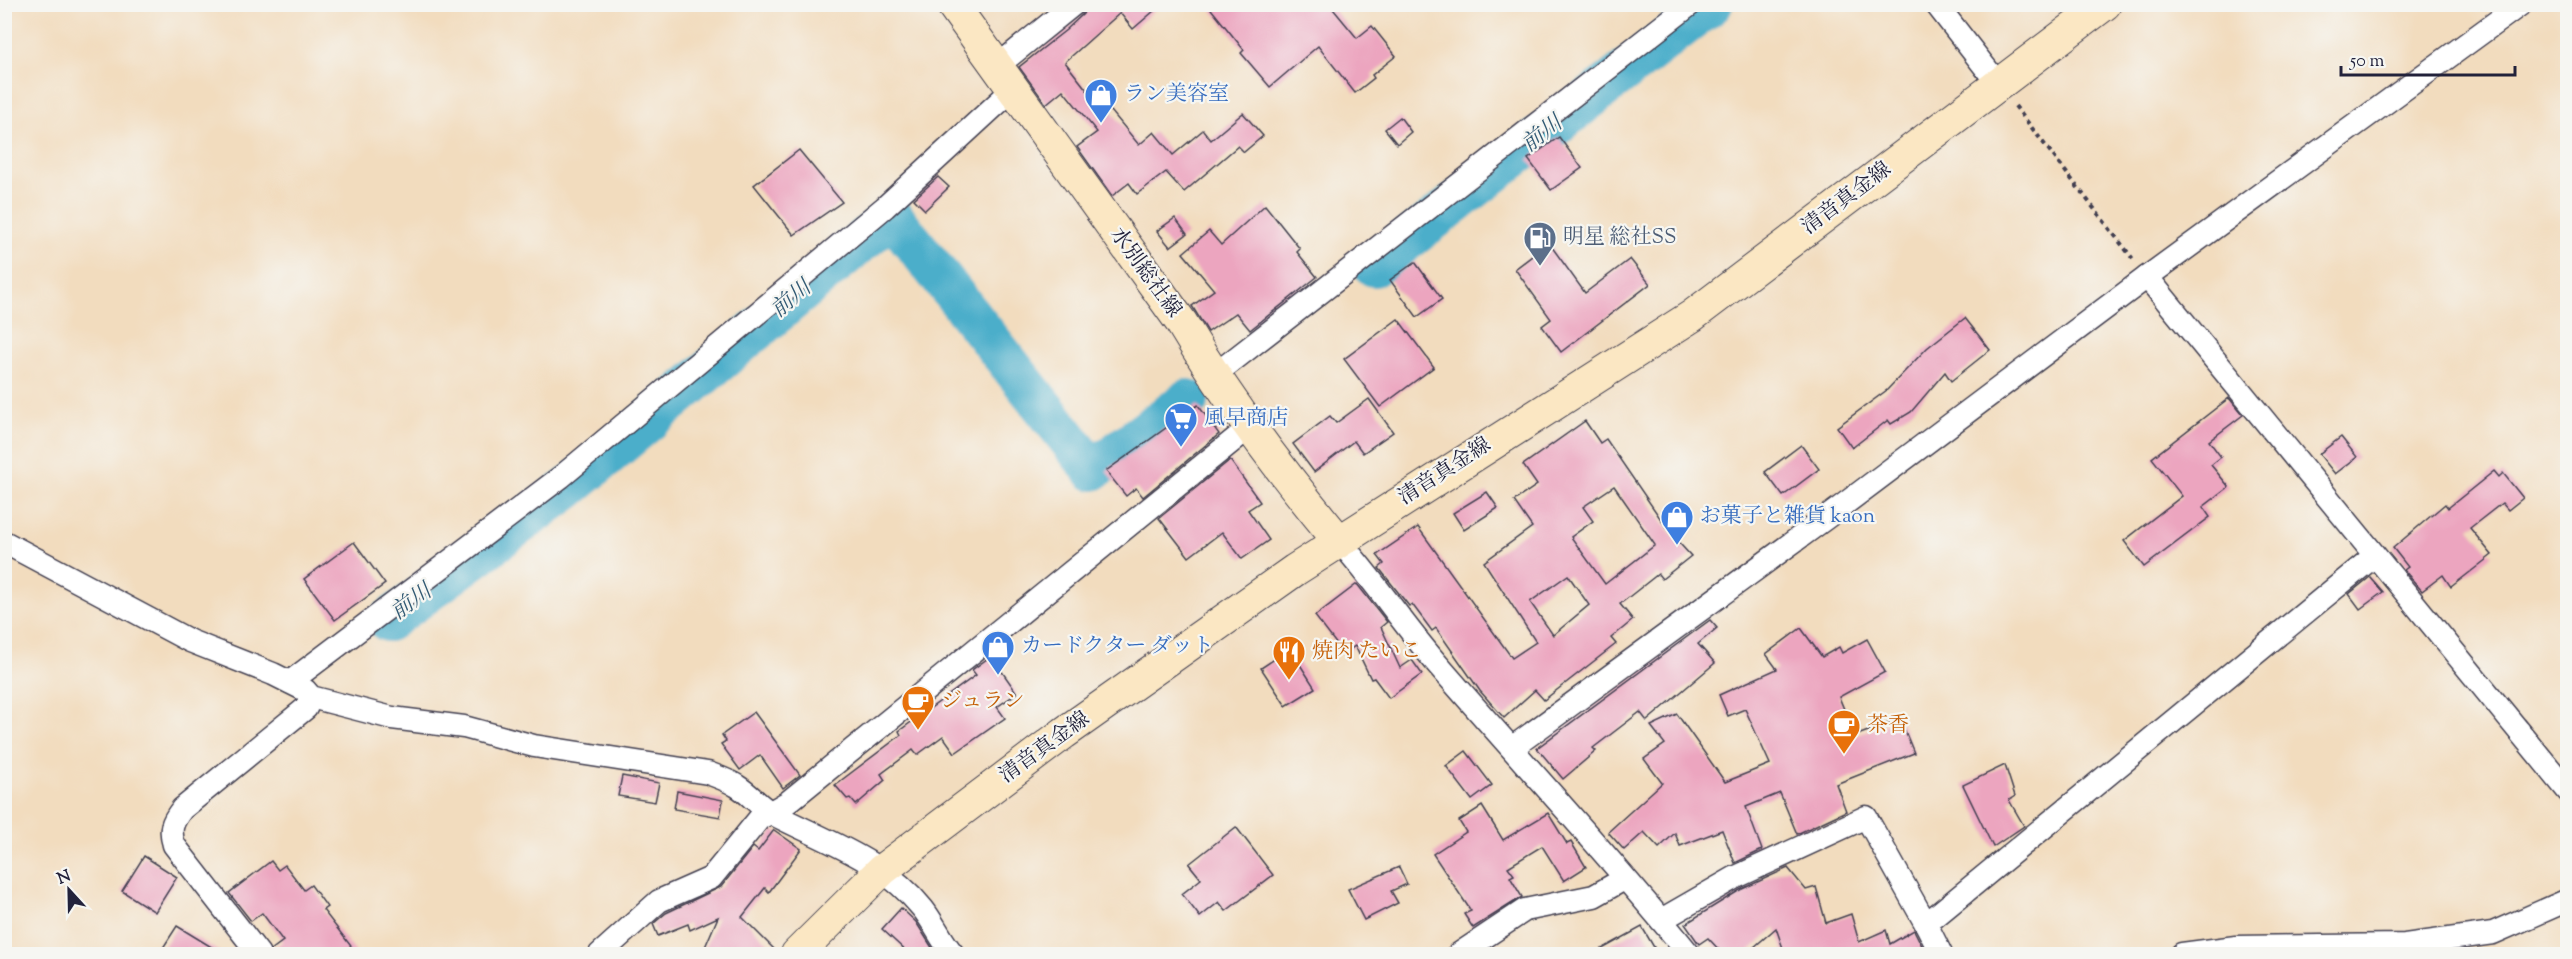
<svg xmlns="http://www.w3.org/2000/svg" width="2572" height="959" viewBox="0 0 2572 959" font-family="'Sorts Mill Goudy','Noto Serif JP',serif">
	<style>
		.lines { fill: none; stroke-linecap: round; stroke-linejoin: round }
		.river { stroke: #4baeca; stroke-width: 42 }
		.building { fill: #eca5bf; fill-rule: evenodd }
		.street-casing { stroke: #413e4f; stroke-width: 25 }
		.secondary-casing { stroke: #413e4f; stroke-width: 34 }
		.path { stroke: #413e4f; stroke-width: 4; stroke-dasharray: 4.5 4.5; stroke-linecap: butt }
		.street { stroke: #fff; stroke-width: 22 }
		.secondary { stroke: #fbe7c3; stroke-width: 32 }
		.labels { text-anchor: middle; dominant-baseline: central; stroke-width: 4.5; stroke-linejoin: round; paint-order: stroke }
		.shop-label { font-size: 21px; fill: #366cbe; stroke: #f6f6f2; text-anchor: start }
		.street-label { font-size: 21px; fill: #22223b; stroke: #f6f6f2 }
		.service-label { font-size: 21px; fill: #4e5e75; stroke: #f6f6f2; text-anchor: start }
		.food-label { font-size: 21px; fill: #c56008; stroke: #f6f6f2; text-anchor: start }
		.water-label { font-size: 22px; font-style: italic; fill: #325a74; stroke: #f6f6f2 }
	</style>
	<rect width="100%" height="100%" fill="#f6f6f2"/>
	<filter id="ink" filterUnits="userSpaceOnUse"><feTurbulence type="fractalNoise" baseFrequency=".0167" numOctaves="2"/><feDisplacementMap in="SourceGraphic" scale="12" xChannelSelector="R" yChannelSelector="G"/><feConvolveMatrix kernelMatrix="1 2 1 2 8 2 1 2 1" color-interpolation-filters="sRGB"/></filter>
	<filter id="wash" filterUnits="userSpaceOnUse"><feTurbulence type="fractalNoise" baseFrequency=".008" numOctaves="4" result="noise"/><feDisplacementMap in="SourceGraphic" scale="24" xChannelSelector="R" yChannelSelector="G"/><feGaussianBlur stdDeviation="1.35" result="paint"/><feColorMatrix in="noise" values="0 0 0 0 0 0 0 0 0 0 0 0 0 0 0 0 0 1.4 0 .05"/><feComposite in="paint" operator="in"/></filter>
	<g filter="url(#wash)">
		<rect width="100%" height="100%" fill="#f2dcbe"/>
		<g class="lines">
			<g class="river">
				<path d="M1374,266L1712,4"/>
				<path d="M388,621L569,488L892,216L1093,470L1188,400"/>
			</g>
		</g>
		<g id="blocks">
			<g class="building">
				<path d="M1087,4H1162L1133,29L1120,13L1065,62L1094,99L1098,95L1139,145L1154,132L1173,155L1203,130L1211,140L1243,113L1263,136L1244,152L1238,146L1184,192L1166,172L1137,194L1129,183L1112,196L1077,147L1097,132L1063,90L1046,104L1019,67L1066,30L1083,14Z"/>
				<path d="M1207,4H1329L1357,38L1372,26L1396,56L1372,75L1374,78L1355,93L1318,46L1270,87L1241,53L1244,50Z"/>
				<path d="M1400,117L1411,132L1397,144L1385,129Z"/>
				<path d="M1559,137L1582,168L1551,190L1528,159Z"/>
				<path d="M799,150L842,202L794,235L754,185Z"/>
				<path d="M938,177L949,187L925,210L914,199Z"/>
				<path d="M1265,205L1300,249L1297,252L1317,277L1250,330L1236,313L1208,332L1192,306L1214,290L1183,253L1209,231L1221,245Z"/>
				<path d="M1175,218L1187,234L1170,247L1157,231Z"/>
				<path d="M1549,243L1585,293L1630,259L1650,284L1561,352L1542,326L1551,319L1515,269Z"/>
				<path d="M1415,262L1442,299L1417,317L1390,280Z"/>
				<path d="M1965,318L1990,350L1951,381L1945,372L1911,412L1891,424L1888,420L1852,448L1837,427L1887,390L1927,348Z"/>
				<path d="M1398,319L1434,367L1380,407L1344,359Z"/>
				<path d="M2229,398L2243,415L2209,441L2221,457L2211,465L2229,487L2203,507L2210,517L2144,567L2124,541L2182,496L2152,458Z"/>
				<path d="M1369,399L1393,432L1363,453L1354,441L1314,472L1293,444L1330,416L1336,423Z"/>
				<path d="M1198,405L1219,434L1143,497L1136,488L1126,496L1106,471Z"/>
				<path d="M1585,421L1600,443L1606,439L1671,534L1691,556L1662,579L1658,574L1620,604L1633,620L1611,638L1616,644L1544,700L1535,690L1504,718L1480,691L1436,628L1432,631L1412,604L1409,606L1379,568L1384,564L1377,555L1418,527L1512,658L1536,642L1484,562L1532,527L1514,501L1537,485L1523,465ZM1614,486L1655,545L1605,584L1571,537L1593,521L1583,507ZM1568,575L1589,605L1553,635L1530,602Z"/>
				<path d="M2341,437L2357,457L2335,474L2319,454Z"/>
				<path d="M1801,445L1819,469L1783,496L1765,472Z"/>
				<path d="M1230,460L1260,502L1248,510L1269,540L1242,559L1222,532L1189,557L1159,518Z"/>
				<path d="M2494,471L2499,477L2503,473L2523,498L2508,510L2502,503L2470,528L2492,555L2451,587L2443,575L2422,591L2404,570L2408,567L2393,548L2445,504L2448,508Z"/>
				<path d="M1487,492L1498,508L1464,530L1453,513Z"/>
				<path d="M354,542L385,584L335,620L304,579Z"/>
				<path d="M2370,577L2383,592L2360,609L2349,594Z"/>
				<path d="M1357,584L1387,622L1381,627L1400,668L1412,660L1422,674L1389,698L1374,678L1371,679L1355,646L1344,654L1315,616Z"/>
				<path d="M1710,620L1717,628L1698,644L1715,663L1647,721L1640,712L1593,748L1596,751L1563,779L1537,748Z"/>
				<path d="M1801,628L1822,657L1839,647L1842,653L1867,639L1885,672L1839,697L1855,736L1900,719L1914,753L1836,784L1846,811L1797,834L1780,793L1746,807L1762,850L1735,863L1722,830L1680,846L1675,833L1659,848L1644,832L1624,850L1608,832L1662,783L1644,759L1665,744L1651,726L1677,714L1725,782L1770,764L1745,709L1728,716L1719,695L1777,669L1766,654Z"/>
				<path d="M1290,649L1315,688L1286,706L1261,668Z"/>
				<path d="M991,656L1017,693L997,707L1005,718L955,753L943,736L917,755L913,750L881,774L885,780L856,805L850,798L847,799L835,785L901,735L899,731L976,675L972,670Z"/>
				<path d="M754,712L800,775L783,788L760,755L740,770L721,744L726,741L722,735Z"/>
				<path d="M1466,751L1492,785L1472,800L1446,766Z"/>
				<path d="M2005,765L2015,796L2009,800L2024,826L1993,847L1963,785Z"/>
				<path d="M622,776L659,783L655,802L618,796Z"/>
				<path d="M677,791L723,800L720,817L674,809Z"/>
				<path d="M1482,806L1503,840L1548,813L1567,844L1571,842L1586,867L1564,881L1542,846L1508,867L1514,875L1510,877L1522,897L1473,928L1464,914L1471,911L1433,854L1466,832L1459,821Z"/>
				<path d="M1236,827L1273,875L1226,911L1219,902L1200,917L1182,894L1201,879L1189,864Z"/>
				<path d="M774,830L801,849L769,892L765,888L742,917L779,954H702L718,917L690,930L688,924L658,936L653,924L666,913L721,887L753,847L758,851Z"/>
				<path d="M144,856L177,877L155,912L122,891Z"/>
				<path d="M271,861L278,870L285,865L304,890L311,885L327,907L323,910L357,954H272L271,950L283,941L262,913L251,921L229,893Z"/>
				<path d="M1399,867L1407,884L1391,891L1398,903L1364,920L1348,889Z"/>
				<path d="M1788,868L1806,890L1816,887L1826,923L1851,914L1859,942L1886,930L1890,944L1914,930L1926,954H1785L1776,928L1746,954H1723L1708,938L1699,944L1685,924L1740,890Z"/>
				<path d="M901,908L916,922L936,954H909L882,929Z"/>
				<path d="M177,926L223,954H159Z"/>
				<path d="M1642,927L1658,954H1593Z"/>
			</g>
		</g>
	</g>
	<g filter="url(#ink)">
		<use href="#blocks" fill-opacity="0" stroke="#413e4f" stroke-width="1.5"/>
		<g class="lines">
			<g class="street-casing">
				<g id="street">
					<path d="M1936,4L1999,85"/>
					<path d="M996,67L1074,4"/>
					<path d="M2147,277L2568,791"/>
					<path d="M1213,376L1691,4"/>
					<path d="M1339,541C1375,581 1404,626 1439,666C1522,762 1609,855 1689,954"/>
					<path d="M4,542L190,641L273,674L305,690L311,697L392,718L464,727L534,746L708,773C718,777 728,780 737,786C750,794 760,807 773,814C827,842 884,860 923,909C934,923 941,940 953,954"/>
					<path d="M290,682L561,477L885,207L1012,90"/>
					<path d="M1513,747L1826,518L2147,277L2521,4"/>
					<path d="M1661,920L1734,878L1866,817L1926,924"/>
					<path d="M259,954L174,845C169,829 172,822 182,809L306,708L311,697"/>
					<path d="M600,954L659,901L711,878L759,819L788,802L1251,426"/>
					<path d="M1459,954L1525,910L1594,896L1624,879"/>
					<path d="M1941,954L1926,924L2373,557"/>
					<path d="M2182,954L2236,947L2405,945L2493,933L2568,900"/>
				</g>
			</g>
			<g class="secondary-casing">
				<g id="secondary">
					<path d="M952,4L1181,322C1227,399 1281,472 1339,541"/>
					<path d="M797,954L882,870L1064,733L1295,570L1692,316L2105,4"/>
				</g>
			</g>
			<path class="path" d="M2015,106L2133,259"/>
			<use href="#street" class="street"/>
			<use href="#secondary" class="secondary"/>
		</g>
	</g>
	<defs>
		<g id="shop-pin" transform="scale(1.725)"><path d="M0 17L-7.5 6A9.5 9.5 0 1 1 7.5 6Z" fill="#3f7fe0" stroke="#f6f6f2"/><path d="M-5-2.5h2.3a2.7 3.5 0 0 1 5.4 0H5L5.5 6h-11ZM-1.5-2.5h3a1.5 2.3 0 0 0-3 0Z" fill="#fff"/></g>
		<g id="fuel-pin" transform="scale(1.725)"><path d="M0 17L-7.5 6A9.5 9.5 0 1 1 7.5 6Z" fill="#5c6f8a" stroke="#f6f6f2"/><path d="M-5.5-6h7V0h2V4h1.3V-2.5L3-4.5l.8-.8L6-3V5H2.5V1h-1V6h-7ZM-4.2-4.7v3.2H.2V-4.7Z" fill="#fff"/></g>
		<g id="supermarket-pin" transform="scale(1.725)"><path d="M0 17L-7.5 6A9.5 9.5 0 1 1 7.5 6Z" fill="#3f7fe0" stroke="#f6f6f2"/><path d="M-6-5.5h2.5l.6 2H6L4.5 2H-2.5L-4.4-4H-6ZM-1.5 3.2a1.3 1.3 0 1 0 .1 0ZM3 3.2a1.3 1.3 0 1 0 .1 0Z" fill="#fff"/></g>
		<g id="restaurant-pin" transform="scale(1.725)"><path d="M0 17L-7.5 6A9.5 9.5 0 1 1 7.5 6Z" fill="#e8710a" stroke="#f6f6f2"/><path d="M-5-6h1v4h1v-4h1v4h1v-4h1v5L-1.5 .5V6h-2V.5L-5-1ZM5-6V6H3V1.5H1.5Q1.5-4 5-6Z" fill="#fff"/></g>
		<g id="cafe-pin" transform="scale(1.725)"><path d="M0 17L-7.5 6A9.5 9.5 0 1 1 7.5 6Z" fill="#e8710a" stroke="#f6f6f2"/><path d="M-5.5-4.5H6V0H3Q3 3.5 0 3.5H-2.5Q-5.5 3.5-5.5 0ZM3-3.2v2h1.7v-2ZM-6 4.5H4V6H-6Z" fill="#fff"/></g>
	</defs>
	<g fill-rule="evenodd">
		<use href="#shop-pin" x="1101" y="95"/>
		<use href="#fuel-pin" x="1540" y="238"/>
		<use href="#supermarket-pin" x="1181" y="419"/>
		<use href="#shop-pin" x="1677" y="517"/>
		<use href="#shop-pin" x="998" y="647"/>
		<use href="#restaurant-pin" x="1289" y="652"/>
		<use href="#cafe-pin" x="918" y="702"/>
		<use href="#cafe-pin" x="1844" y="726"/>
	</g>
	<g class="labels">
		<g class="shop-label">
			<text x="1124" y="95">ラン美容室</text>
			<text x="1204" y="419">風早商店</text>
			<text x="1700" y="517">お菓子と雑貨 kaon</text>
			<text x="1021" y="647">カードクター ダット</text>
		</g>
		<g class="street-label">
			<text transform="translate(1847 199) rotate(-37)">清音真金線</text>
			<text transform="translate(1145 273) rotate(54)">水別総社線</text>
			<text transform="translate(1445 472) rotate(-33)">清音真金線</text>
			<text transform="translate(1045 748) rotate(-36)">清音真金線</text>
		</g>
		<g class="service-label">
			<text x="1563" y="238">明星 総社SS</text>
		</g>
		<g class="food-label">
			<text x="1312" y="652">焼肉 たいこ</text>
			<text x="941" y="702">ジュラン</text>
			<text x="1867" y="726">茶香</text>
		</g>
		<g class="water-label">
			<text transform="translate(1543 135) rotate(-38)">前川</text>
			<text transform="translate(792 300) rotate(-40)">前川</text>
			<text transform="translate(412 603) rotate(-36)">前川</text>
		</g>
	</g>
	<rect width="2572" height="959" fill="none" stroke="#f6f6f2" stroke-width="24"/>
	<g transform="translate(69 890) rotate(338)" stroke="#f6f6f2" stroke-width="4.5" paint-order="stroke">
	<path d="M0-4.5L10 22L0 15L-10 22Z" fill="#22223b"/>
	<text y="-9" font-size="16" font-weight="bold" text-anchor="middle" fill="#22223b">N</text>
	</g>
	<path d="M2341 66v9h174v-9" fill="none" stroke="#22223b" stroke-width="3"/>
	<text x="2350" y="66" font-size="18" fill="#22223b" stroke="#f6f6f2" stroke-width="4.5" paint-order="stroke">50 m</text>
</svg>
